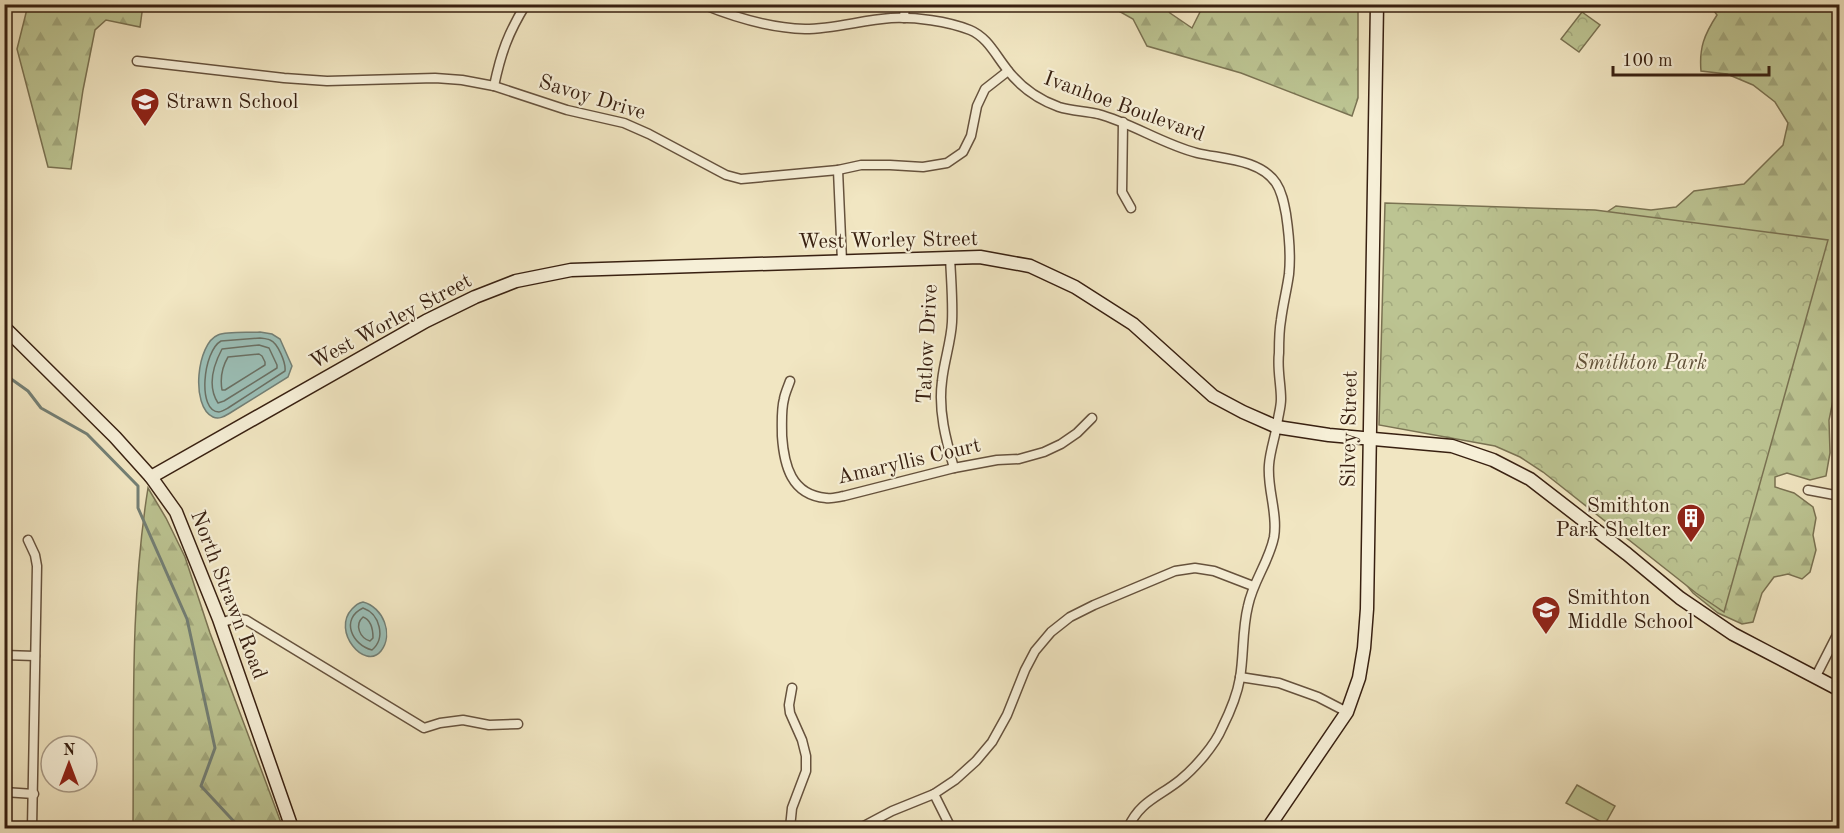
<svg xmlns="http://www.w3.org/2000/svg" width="1844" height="833" viewBox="0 0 1844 833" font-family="'Old Standard TT',serif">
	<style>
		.grass { fill: #bcc492; stroke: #7a7252; stroke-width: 1.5 }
		.forest { fill: url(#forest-firs); stroke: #7a7252; stroke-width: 1.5 }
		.park { fill: url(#park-crowns); stroke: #7a7252; stroke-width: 1.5 }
		.water { fill: #9bbfb7; stroke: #737f75; stroke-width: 1.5 }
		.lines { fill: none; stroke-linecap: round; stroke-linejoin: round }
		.shore { stroke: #6a7064; stroke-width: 1.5 }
		.stream { stroke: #737f75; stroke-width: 3 }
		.street-casing { stroke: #66523d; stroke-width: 11 }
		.secondary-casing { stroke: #382011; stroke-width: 15 }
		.street { stroke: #f6efd7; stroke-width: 8 }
		.secondary { stroke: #f6efd7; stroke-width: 12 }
		.labels { text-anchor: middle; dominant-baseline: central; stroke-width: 4.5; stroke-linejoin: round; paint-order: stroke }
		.street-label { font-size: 21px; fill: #382011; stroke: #f6efd7 }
		.poi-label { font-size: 21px; fill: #382011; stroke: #f6efd7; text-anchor: start }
		.park-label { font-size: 21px; font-style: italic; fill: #605138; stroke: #f6efd7 }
	</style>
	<defs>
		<pattern id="forest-firs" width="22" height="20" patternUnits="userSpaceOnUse" patternTransform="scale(1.5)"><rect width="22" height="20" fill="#bcc492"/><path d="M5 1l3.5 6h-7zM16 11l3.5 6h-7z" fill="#a2a87d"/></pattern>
		<pattern id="park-crowns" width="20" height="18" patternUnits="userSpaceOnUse" patternTransform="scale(1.5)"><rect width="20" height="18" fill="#bcc492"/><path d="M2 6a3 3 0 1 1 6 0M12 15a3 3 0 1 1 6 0" fill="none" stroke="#a2a87d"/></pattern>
	</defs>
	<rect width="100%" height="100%" fill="#f1e6c2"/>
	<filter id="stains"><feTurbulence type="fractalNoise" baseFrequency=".00333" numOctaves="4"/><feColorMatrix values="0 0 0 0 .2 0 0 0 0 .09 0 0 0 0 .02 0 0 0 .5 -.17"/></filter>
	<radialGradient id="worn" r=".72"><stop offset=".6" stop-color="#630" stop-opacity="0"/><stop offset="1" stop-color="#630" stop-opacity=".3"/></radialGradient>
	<path class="grass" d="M1577,785L1615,806L1605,824L1566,803Z"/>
	<g class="forest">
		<path d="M28,5H143L140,27L106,20L95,30L83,90L71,169L48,167L17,49Z"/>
		<path d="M1108,5H1164L1170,13L1192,28L1201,10L1202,5H1358V98L1352,116L1241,73L1147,46L1133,19Z"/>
		<path d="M1678,5H1839V389L1835,391L1829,420L1830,453L1826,476L1810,480L1787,473L1775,477V487L1794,493L1813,507L1816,518L1813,535L1816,550L1810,572L1802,579L1788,574L1774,577L1762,593L1753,622L1742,624L1718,613L1693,593L1680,577L1598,218L1616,206L1651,210L1676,207L1694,191L1744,184L1783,145L1788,123L1775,102L1753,85L1727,74L1701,71C1699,48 1704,35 1717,15L1712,8Z"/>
		<path d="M148,488L166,518L185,557L210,633L283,828H133C134,715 130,600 148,488Z"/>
	</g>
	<g class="park">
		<path d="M1582,12L1600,25L1579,52L1561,39Z"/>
		<path d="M1385,203L1595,210L1828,240L1724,612L1696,593L1543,472L1520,457L1495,446L1379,425Z"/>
	</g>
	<g class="water">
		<path d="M260,332L272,334L280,339L292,366L288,377L230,413C225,416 219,420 213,417C190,406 197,343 218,335C228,331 248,333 260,332Z"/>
		<path d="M363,602C383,607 394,634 381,651C365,671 331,631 352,609C356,605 358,603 363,602Z"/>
	</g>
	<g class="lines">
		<g class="shore">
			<path d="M260,338C261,338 269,339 270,340C278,343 286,363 285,371L228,408C227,409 220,412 219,412C197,412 203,351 221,341Z"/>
			<path d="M259,345L269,348L277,365V368L224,401L218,403C207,386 213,366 222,349Z"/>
			<path d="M259,354L262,356L265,362V365L225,390H222C220,378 222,367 228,357Z"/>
			<path d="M363,608C380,614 386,638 372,650C352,645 340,619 363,608Z"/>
			<path d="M363,617C371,620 373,630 373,638L370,641C360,638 354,625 363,617Z"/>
		</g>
		<path class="stream" d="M4,371L7,376L28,391L41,408L87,434L138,486V508L187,619L215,748L201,786L240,828"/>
		<g class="street-casing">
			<g id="street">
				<path d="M702,4C736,18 769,28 805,29C834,29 862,20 891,18C916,17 947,21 970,30C987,37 995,54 1006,68C1020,87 1037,99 1059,107C1071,111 1085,111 1098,114C1132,123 1162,144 1197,153C1222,159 1260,159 1276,183C1282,192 1284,203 1286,214C1289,234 1291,254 1289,274C1287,289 1283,304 1281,320C1279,331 1279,342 1279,353C1277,369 1281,384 1281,399C1281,406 1279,413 1278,419C1276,435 1270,450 1269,465C1267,489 1278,513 1274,537C1269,562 1253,581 1248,606C1242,630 1244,654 1240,678C1237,696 1230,712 1222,728C1215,745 1195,768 1180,780C1159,797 1140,801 1128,828"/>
				<path d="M904,18L905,4"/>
				<path d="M137,61L284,78L327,81L435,78L462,80L494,86L567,110L624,123L649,134L726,175L741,179L838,170L861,165H890L923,167L947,163L963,152L971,136L977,106L985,89L1008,71"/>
				<path d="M494,86C501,53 508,33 526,4"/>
				<path d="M1123,122L1122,192L1131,208"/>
				<path d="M838,170L842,261"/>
				<path d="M950,257C951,279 953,301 952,322C951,342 944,361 942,381C938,411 946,440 954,468"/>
				<path d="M790,381C788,387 785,393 784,399C781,410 782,424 782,436C784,465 791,495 826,498C831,499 838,497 844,496L954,468L997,460L1019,459L1044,452L1061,444L1077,433L1092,418"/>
				<path d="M1808,490L1840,496"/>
				<path d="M28,540L35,555L37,566L32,828"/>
				<path d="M220,623L236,618L246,620L424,728L440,723L463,720L489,725L518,724"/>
				<path d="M4,655L35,656"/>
				<path d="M1240,677L1279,683L1318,697L1347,712"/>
				<path d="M1815,678L1840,629"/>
				<path d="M4,792L34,794"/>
				<path d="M934,794L951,828"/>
				<path d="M790,828L792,808L806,771V756L802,740L790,713L789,705L792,688"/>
				<path d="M860,828L892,811L934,794L955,780L976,761L992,742L1007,715L1025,670L1035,651L1051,632L1070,617L1094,605L1175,571L1195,568L1214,571L1253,586"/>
			</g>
		</g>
		<g class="secondary-casing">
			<g id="secondary">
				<path d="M4,327L115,437L151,477L176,512L219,619L292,828"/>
				<path d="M151,477L426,321L475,297L516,281L571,270L980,257L1030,266L1075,287L1133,324L1213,396L1243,412L1277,427L1329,435L1452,446L1493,460L1530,479L1627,554L1680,598L1733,634L1840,690"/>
				<path d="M1268,828L1347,712L1359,678L1364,648L1367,609L1377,4"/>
			</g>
		</g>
		<use href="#street" class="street"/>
		<use href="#secondary" class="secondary"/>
	</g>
	<defs>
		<g id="school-pin" transform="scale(1.5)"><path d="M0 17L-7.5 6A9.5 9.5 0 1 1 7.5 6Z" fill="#8f2418" stroke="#f6efd7"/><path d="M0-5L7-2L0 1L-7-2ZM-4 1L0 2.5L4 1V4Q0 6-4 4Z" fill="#fff"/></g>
		<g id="building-pin" transform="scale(1.5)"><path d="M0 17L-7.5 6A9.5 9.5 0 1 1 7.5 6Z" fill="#8f2418" stroke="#f6efd7"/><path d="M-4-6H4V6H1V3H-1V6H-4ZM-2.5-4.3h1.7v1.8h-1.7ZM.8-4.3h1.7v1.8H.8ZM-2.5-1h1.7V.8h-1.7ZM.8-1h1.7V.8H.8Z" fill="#fff"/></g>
	</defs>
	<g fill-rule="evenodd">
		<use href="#school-pin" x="145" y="102"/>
		<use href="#building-pin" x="1691" y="518"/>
		<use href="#school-pin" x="1546" y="610"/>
	</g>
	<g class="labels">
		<g class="street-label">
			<text transform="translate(592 98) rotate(17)">Savoy Drive</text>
			<text transform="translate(1124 107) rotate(20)">Ivanhoe Boulevard</text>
			<text transform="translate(888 241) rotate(-1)">West Worley Street</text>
			<text transform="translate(391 322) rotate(-28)">West Worley Street</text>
			<text transform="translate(928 344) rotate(-87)">Tatlow Drive</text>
			<text transform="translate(1350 429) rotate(-89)">Silvey Street</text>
			<text transform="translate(909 462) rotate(-13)">Amaryllis Court</text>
			<text transform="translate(228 595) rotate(69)">North Strawn Road</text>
		</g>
		<g class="poi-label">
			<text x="166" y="102">Strawn School</text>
			<text x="1670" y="506" text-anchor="end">Smithton<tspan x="1670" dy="24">Park Shelter</tspan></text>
			<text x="1567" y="598">Smithton<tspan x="1567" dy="24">Middle School</tspan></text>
		</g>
		<g class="park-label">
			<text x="1641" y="363">Smithton Park</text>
		</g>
	</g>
	<rect width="1844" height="833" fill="none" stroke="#f1e6c2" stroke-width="24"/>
	<rect x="6" y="6" width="1832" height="821" fill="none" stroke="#382011" stroke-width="3"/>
	<rect x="12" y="12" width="1820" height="809" fill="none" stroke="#382011" stroke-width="1.5"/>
	<g transform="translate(69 764)"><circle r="28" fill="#f6efd7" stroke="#aa9c88" stroke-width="1.5"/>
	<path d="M0-4.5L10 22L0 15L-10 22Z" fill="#8f2418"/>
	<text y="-9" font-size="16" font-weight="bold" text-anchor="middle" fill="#382011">N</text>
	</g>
	<path d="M1613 66v9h156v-9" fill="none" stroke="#382011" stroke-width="3"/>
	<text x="1622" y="66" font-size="18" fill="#382011" stroke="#f6efd7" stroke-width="4.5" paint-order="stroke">100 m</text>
	<rect width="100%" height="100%" filter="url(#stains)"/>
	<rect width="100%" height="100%" fill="url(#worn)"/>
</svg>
